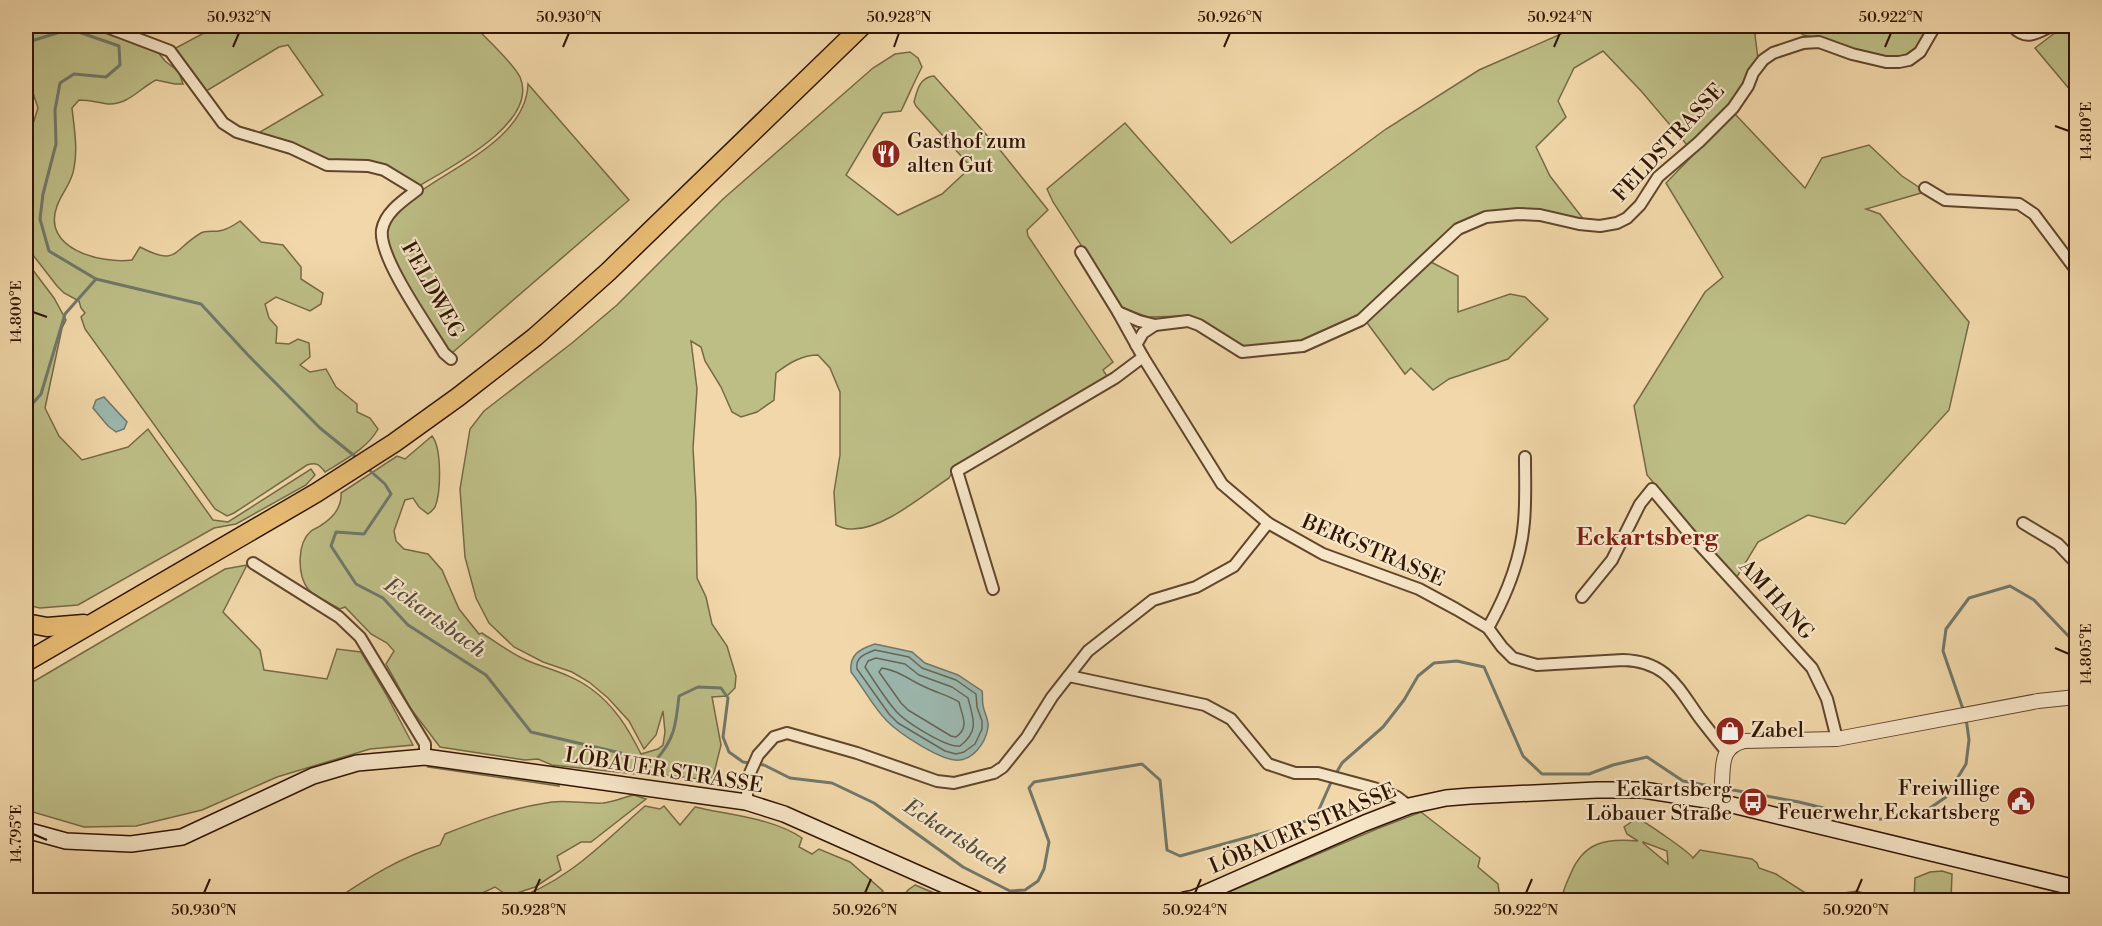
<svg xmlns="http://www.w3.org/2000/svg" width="2102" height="926" viewBox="0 0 2102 926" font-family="'Libre Bodoni',serif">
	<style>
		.green { fill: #bdbd86; stroke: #776944; stroke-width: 1.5; fill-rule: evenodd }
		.water { fill: #9cb8af; stroke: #71776a; stroke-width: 1.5 }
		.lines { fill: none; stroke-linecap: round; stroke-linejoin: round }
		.shore { stroke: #666658; stroke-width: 1.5 }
		.stream { stroke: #71776a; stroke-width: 3 }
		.minor-casing { stroke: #61462c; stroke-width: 14 }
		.tertiary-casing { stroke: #61462c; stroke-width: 16 }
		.secondary-casing { stroke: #311502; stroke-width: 18 }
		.trunk-casing { stroke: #311502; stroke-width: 21 }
		.minor { stroke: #f6e5c7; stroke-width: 10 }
		.tertiary { stroke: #f6e5c7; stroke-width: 14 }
		.secondary { stroke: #f6e5c7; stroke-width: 15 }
		.trunk { stroke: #e8bc74; stroke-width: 18 }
		.ticks { fill: none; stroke: #311502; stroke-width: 2 }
		.labels { text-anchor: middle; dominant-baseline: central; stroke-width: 4.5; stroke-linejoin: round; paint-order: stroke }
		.poi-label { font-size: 21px; fill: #311502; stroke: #f6e5c7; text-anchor: start }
		.street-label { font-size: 21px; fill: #311502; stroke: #f6e5c7 }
		.water-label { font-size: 22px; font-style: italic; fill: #564e3f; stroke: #f6e5c7 }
		.quarter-label { font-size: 24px; font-weight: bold; fill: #7a1f14; stroke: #f6e5c7 }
		.neatline { fill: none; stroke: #311502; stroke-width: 2 }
		.ticks-label { font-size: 15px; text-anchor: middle; fill: #311502 }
	</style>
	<rect width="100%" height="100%" fill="#f1d7a9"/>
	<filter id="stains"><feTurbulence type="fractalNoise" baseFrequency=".00333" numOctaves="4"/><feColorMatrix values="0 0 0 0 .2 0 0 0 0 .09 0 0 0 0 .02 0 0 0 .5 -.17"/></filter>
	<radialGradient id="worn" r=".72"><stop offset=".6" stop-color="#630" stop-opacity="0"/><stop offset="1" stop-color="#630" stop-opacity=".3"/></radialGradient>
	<g class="green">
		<path d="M26,26H91L157,51L165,61L179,72L183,84H175L156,80C140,88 128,105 108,104C99,103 90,100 79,100L72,108C74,127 78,149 74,168C72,183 62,192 57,206C41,249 101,264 132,260L140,247C178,267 172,250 201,233C206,230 213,232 219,231C227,230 233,226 240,221L261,242L283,245L301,267V279L323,293L321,304L310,311L276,297L265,304L269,318L277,327L276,343L289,344L298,339L309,343L310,357L300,365L310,372L326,369L336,387L357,404V412L370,418L378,429C367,449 344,460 325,472C319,464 316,462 307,465L234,513L227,516L215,509L85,329L81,317L85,313L81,308L79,301L64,293L57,286L26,246V146L38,108L28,78L26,55Z"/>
		<path d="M217,26H474C486,38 513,63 520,77C540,123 447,169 417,187L387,170L334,164L255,135L323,95L288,45L279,47L203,93L172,50Z"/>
		<path d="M1579,26H1764L1760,27L1755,35L1758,59L1736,95L1727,109L1687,145L1642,92L1603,51L1574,68L1558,101L1566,117L1536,147L1550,176L1584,220L1539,212L1456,227L1413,263L1359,314L1342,324L1308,340L1244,349L1188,316L1148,317L1122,308L1053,202L1047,189L1125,123L1231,243L1386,129L1479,70Z"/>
		<path d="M1794,26H1930C1925,34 1920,46 1911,52C1887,69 1831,39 1803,35Z"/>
		<path d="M2064,26H2076V97L2035,48Z"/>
		<path d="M910,52L918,58L922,67C914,82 908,97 901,111L883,113L846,175L898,215L942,194L971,167L916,106L914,102C917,90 920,77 934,76L1000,150L1048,210L1027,230L1028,236L1113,362L1103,370L1108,378L954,469L949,478C923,495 882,531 850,529C845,529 840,527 836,525L834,492L840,455V392L830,368L818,355C802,355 789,363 776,373L774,400L757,412L741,417L732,412L721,387L705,361L701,347L691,341L697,389L693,448L696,503L697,578L706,597L712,624L727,646L736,676L735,688L727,696L712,697L721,745L713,777L708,780L663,775L654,769L647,775L637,774L552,765L538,759L525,760L440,747L411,709L386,664L394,651L387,643L371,634L345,607L340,609C332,604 312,595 308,589C297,574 297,543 311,531C314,529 317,528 320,526C333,518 342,508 341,493L397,456L405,459L432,436C442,448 441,493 435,507C433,510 431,512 428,514L419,507L413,498L405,500L394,531L396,541L404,549L428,554L442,570L459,609L479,634L482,633C496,642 510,653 526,660C547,669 571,674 590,688C614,705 628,728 641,754L658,749L663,745L665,732L663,711L656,735L644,749L629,721L608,698L589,682L572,672L543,662L514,647L489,623L476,598L465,557L460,489L470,429L484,411L572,343L617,305L723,199L873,68L895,54Z"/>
		<path d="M528,84L629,200L452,353L447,351C434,330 421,309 409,288C400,273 390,260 386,243C373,186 525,163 528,84Z"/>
		<path d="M1734,113L1805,188L1822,158L1869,145L1902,176L1923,190L1921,193L1866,209L1880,214L1969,322L1949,410L1845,524L1808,515L1758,542L1735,580L1647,475L1634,406L1705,292L1723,277L1666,183Z"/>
		<path d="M26,261L54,298L66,320L62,328L45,408L59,436L82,460L128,447L148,429L213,520L228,522L311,469L315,475L306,485L236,524L214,528L78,605L40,608L26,605Z"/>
		<path d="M1429,261L1458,276V312L1510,294L1525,297L1548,319L1508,359L1449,379L1433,390L1411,368L1405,374L1365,320Z"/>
		<path d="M247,565L223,612L260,650L264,670L327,679L337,649L361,652L386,694L413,745L370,749L277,777L202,810L136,826L84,827L26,810V686L225,569Z"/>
		<path d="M430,765L558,782L559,786L428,767Z"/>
		<path d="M634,795L646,799L591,842H581L557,856L561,870L535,887L508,896L495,887L482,893L476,900H335C369,877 401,857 440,845L445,834C480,820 515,807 552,802C569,800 586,804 603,803C614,802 624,797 634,795Z"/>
		<path d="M645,806L660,809L664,806L680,825L695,807C729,815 773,818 802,838L799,847L812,854L819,849L850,862L883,891L871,900H510C564,885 604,842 645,806Z"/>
		<path d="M1421,812L1480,858L1478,867L1498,884L1500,900H1210L1379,828Z"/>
		<path d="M1637,818C1644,821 1691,853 1693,858L1700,850L1752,859L1757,863L1759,868L1776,874L1807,894L1824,896L1857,891L1869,895L1871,900H1562C1562,891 1567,882 1571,873C1584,842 1606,838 1638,841L1627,834L1624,827ZM1643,842L1667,851L1668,864L1643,843Z"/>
		<path d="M1942,871L1952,874L1951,900H1914L1915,878L1930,872Z"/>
		<path d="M915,885L951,900H900L908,890Z"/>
	</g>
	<g class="water">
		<path d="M104,397L127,422L124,429L116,432L108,426L93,408L96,400Z"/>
		<path d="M875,644L912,652L925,663L958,675L982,691C983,695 982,701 983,705C984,713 989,719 988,727C986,743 972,762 955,760C937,758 900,734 887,721C873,707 863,687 851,672C849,654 860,649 875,644Z"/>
	</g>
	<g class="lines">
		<g class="shore">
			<path d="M875,650L909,657L922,668L956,680L976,694L977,707L982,721V729L975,744L964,752L956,754L945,751L898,723L889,714L857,669C855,657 865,654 875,650Z"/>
			<path d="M876,658L905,664L919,675L952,687L968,698C973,718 980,731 960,746C946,748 904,721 895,710C884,697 874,681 865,667L868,661Z"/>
			<path d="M882,668C900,671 909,680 925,687C937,693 948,695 959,702C962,716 970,727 956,737L951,736L908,710L901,703L879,672Z"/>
		</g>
		<g class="stream">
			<path d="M26,41L28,42L70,29L119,46L120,65L106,77L74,74L60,83L55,110L56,144L43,194L40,219L49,251L96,279L201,304L247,354L320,428L357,458"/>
			<path d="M26,411L41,394L65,314L96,279"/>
			<path d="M366,467L385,484L391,494L364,534L336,532L331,546L356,584L383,598L408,625L486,675L531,732L655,761C675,739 676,724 679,696L698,687L721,688L728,698L723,737L729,752L743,762L764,765L790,778L832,783L874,803L963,867L1010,891L1025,890L1038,881L1044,869L1049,842L1029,788L1034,782L1142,764L1160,780L1167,850L1180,856L1306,821L1317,814L1332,780"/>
			<path d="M1964,712L1943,651L1946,629L1969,598L2010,586L2034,600L2076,644"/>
			<path d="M1335,775L1342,763L1383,727L1404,700L1418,676L1434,663L1457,661L1484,667L1523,756L1542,774H1589L1613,765L1647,757L1683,781L1799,802L1868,819H1894L1912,816L1930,808L1946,797L1966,764L1969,740L1966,718"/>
		</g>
		<g class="minor-casing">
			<g id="minor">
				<path d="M104,26L170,51L223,123L237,132L291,148L327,165L368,166L384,170L417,190C404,200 385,212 382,230C378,257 429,328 444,353L451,359"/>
				<path d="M2012,26C2026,41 2035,34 2051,26"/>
				<path d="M1925,188L1945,200L2019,204L2034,214L2076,270"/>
				<path d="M1081,252L1118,312L1143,357L1222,484L1268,523L1323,554L1419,589L1456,609L1488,628L1502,647L1513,658L1537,665L1623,660C1666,661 1677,686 1699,717C1708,729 1717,740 1726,751"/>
				<path d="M1118,312L1139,321L1155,325L1188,321L1199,325L1242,352L1303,346L1361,320L1458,229L1486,217L1518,214L1540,215L1579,224L1600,226L1617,223L1627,218L1640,205L1658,177L1699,142L1733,108L1748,86L1753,73L1763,60L1773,53L1803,43L1819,42L1852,54L1886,62H1899L1909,60L1920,52L1935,26"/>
				<path d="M1136,345L1143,333L1155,325"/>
				<path d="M2023,523L2058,544L2076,563"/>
				<path d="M253,563L339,617L360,637L425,744V757"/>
				<path d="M993,589L957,471L1115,378L1143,357"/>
				<path d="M1582,597L1612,560L1640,504L1652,489L1688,532L1812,668L1827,699L1837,739"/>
				<path d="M1488,628C1506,596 1521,559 1524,522C1526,501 1525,479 1525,457"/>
				<path d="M1069,676L1205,705L1231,719L1268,764L1295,773H1318L1374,788L1397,797L1409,806"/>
				<path d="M746,802L750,773L758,755L774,737L787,733L857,753L937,781L954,783L994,773L1003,767L1027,737L1052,697L1088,651L1153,600L1196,587L1234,566L1268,523"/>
			</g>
		</g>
		<g class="tertiary-casing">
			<path id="tertiary" d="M1722,783C1723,764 1721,747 1744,741L1837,739L2038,701L2076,697"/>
		</g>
		<g class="secondary-casing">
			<g id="secondary">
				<path d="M26,830L66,841L131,844L182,837L313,776L357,763L425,757L746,802L784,814L978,900"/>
				<path d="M1184,900L1194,898L1365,823L1409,806L1446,798L1470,796L1597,790H1643L1720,802L2076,888"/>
			</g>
		</g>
		<g class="trunk-casing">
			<g id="trunk">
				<path d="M26,623L47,627L84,624"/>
				<path d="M26,662L316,493L394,443L458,397L535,337L608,272L862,26"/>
			</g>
		</g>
		<use href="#minor" class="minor"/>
		<use href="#tertiary" class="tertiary"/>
		<use href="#secondary" class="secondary"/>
		<use href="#trunk" class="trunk"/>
	</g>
	<path class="ticks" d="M233,47L239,33M563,47L569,33M894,47L899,33M1224,47L1230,33M1554,47L1560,33M1885,47L1891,33M2055,126L2069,131M33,312L47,317M2055,648L2069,654M33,834L47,840M204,893L210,879M534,893L540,879M865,893L871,879M1195,893L1201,879M1526,893L1532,879M1856,893L1862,879"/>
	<defs>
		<g id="restaurant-disc" transform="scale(1.5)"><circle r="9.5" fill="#8f2418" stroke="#f6e5c7"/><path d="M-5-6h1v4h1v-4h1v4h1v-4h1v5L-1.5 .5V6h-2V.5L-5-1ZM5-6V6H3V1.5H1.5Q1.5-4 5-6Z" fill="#fff"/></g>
		<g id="shop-disc" transform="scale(1.5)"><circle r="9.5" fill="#8f2418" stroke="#f6e5c7"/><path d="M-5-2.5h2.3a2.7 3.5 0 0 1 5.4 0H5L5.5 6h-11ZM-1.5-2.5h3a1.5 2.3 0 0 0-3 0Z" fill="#fff"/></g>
		<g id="civic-disc" transform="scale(1.5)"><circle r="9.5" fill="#8f2418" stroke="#f6e5c7"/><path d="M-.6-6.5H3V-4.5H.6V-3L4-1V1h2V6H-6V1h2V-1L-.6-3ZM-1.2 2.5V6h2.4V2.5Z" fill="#fff"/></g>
		<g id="bus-disc" transform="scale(1.5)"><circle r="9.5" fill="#8f2418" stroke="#f6e5c7"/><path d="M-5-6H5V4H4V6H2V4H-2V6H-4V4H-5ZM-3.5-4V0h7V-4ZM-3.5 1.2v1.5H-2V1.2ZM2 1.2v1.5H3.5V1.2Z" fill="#fff"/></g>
	</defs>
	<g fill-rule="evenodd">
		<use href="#restaurant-disc" x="886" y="154"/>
		<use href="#shop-disc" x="1730" y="731"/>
		<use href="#civic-disc" x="2021" y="801"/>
		<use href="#bus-disc" x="1753" y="802"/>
	</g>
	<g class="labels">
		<g class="poi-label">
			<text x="907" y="142">Gasthof zum<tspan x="907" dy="24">alten Gut</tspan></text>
			<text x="1751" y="731">Zabel</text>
			<text x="2000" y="789" text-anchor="end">Freiwillige<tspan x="2000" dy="24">Feuerwehr Eckartsberg</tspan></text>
			<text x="1732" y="790" text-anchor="end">Eckartsberg<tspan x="1732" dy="24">Löbauer Straße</tspan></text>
		</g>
		<g class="street-label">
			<text transform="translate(1669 143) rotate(-47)">FELDSTRASSE</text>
			<text transform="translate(432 290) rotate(61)">FELDWEG</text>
			<text transform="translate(1373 551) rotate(23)">BERGSTRASSE</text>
			<text transform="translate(1776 600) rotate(48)">AM HANG</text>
			<text transform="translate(664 771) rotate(9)">LÖBAUER STRASSE</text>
			<text transform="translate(1303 829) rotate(-23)">LÖBAUER STRASSE</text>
		</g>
		<g class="water-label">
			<text transform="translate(435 618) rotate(36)">Eckartsbach</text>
			<text transform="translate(956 837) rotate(33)">Eckartsbach</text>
		</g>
		<g class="quarter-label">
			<text x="1647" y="538">Eckartsberg</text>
		</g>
	</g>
	<rect width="2102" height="926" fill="none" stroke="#f1d7a9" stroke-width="66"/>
	<rect x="33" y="33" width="2036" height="860" class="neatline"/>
	<g class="ticks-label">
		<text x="239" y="22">50.932°N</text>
		<text x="569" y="22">50.930°N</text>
		<text x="899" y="22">50.928°N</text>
		<text x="1230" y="22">50.926°N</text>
		<text x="1560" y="22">50.924°N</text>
		<text x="1891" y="22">50.922°N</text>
		<text transform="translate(2086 131) rotate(-90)" y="5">14.810°E</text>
		<text transform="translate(16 312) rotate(-90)" y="5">14.800°E</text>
		<text transform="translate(2086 654) rotate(-90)" y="5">14.805°E</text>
		<text transform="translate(16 834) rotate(-90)" y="5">14.795°E</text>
		<text x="204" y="915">50.930°N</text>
		<text x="534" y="915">50.928°N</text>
		<text x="865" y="915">50.926°N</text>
		<text x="1195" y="915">50.924°N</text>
		<text x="1526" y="915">50.922°N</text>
		<text x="1856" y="915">50.920°N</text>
	</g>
	<rect width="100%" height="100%" filter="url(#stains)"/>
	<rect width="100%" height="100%" fill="url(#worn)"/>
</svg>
